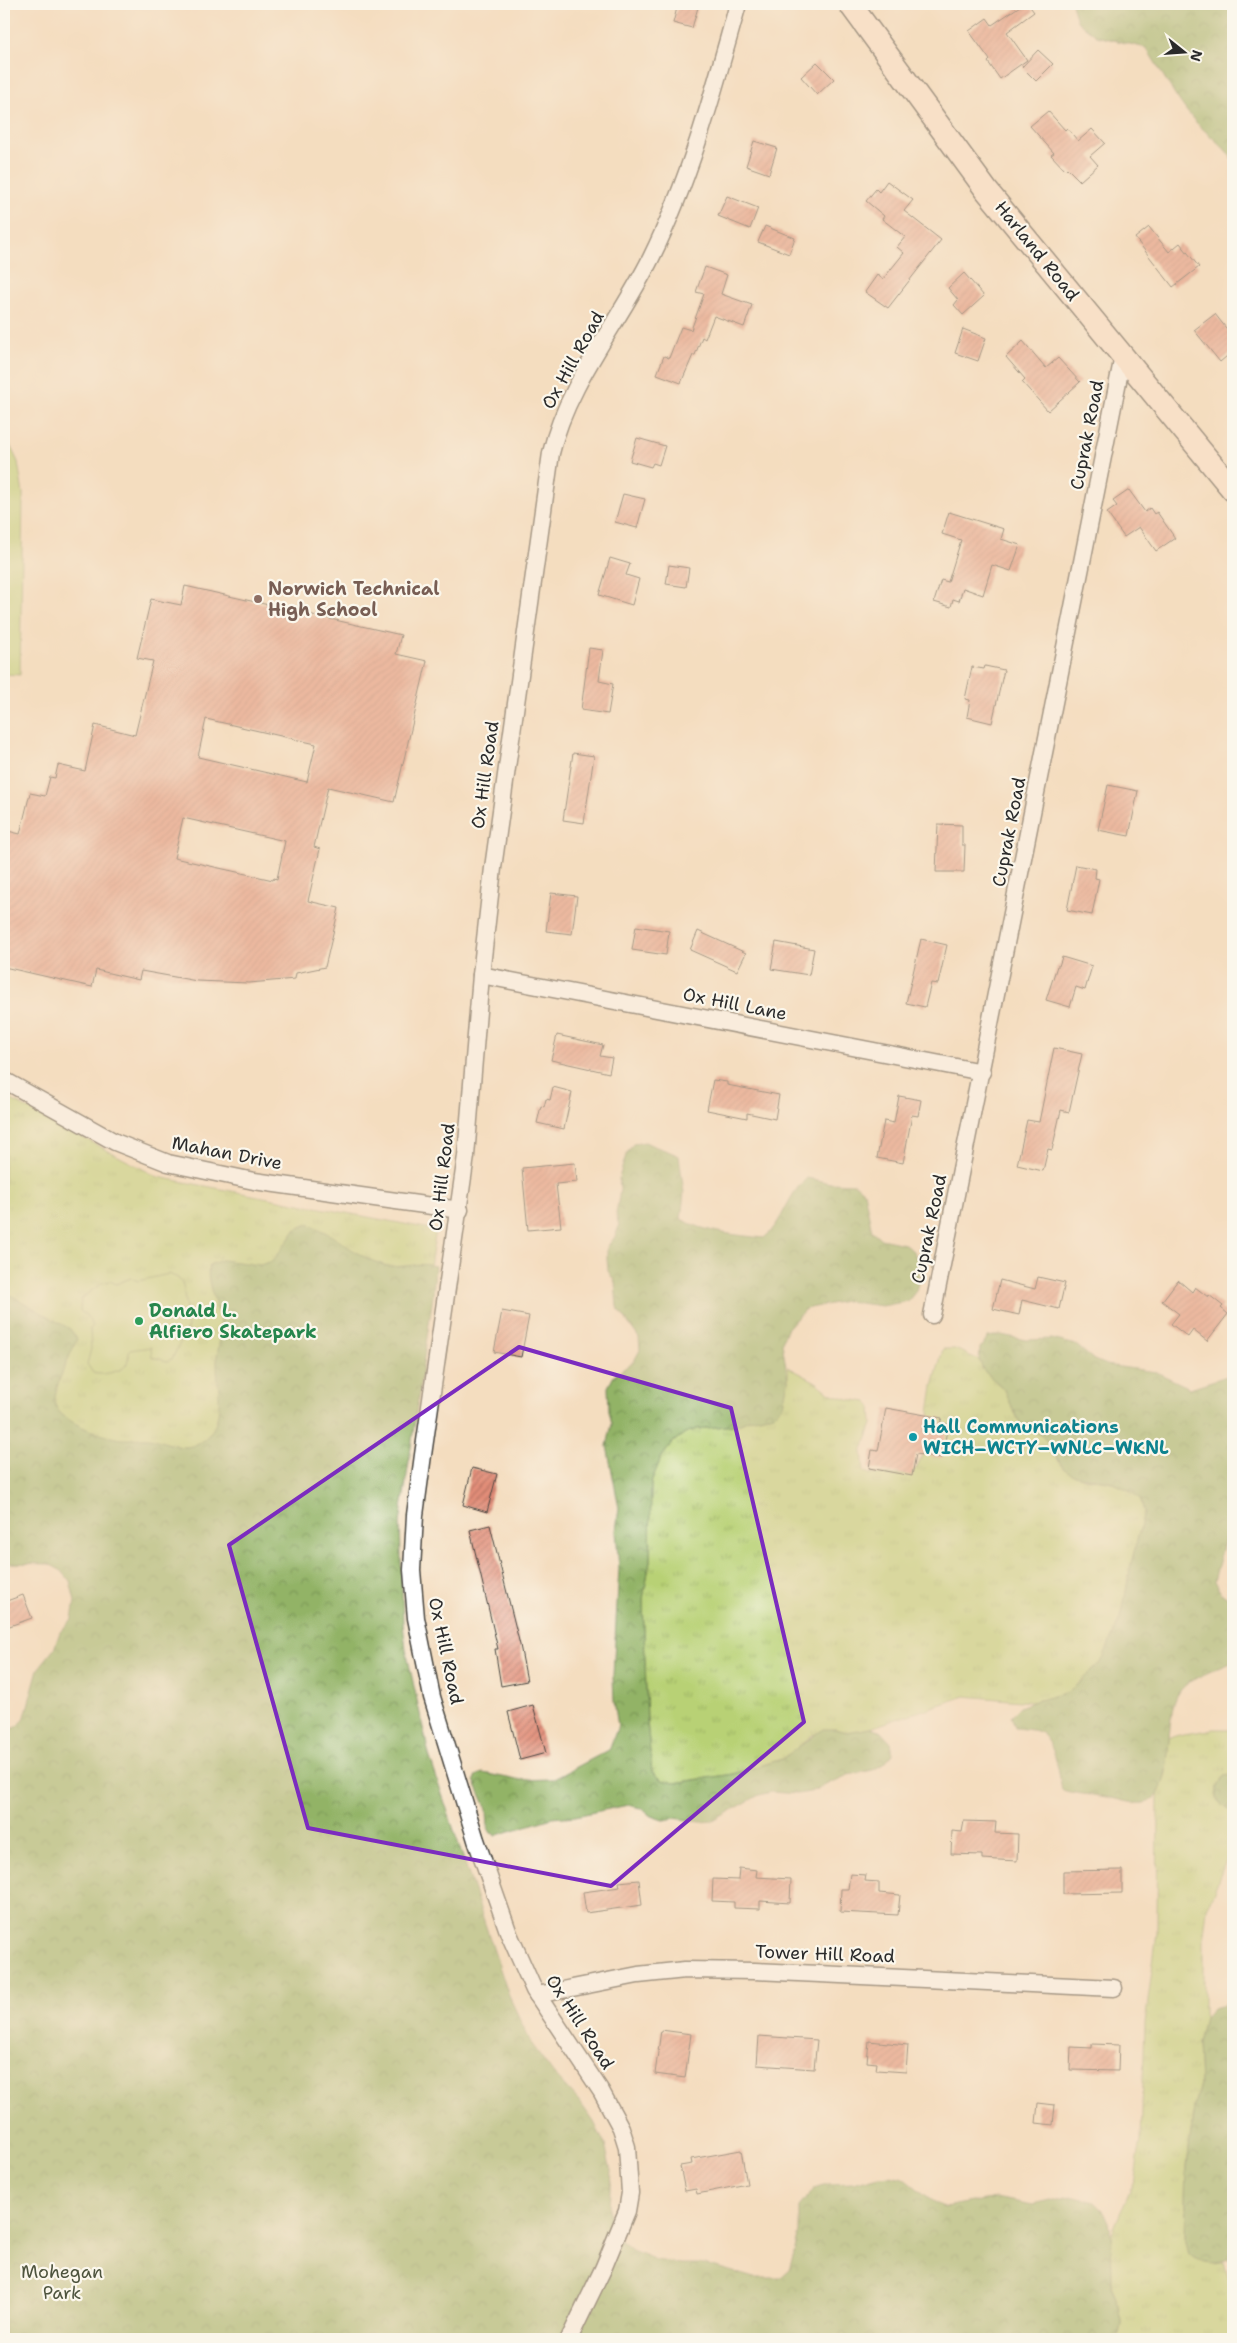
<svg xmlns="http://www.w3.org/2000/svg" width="1237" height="2343" viewBox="0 0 1237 2343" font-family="'Shantell Sans',sans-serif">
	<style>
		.grass { fill: url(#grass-tufts); stroke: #727e50 }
		.forest { fill: url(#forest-crowns); stroke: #5e6f48 }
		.pitch { fill: #b8d175; stroke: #727e50 }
		.building { fill: url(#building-hatch); fill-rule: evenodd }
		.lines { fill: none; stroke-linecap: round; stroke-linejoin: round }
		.minor-casing { stroke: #494641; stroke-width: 19 }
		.secondary-casing { stroke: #494641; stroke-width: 25 }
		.minor { stroke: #fff; stroke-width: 16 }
		.secondary { stroke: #fde4d1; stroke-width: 22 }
		.marked { fill: none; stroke: #7b2cbf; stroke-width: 4; stroke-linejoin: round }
		.education-dot { fill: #8d6e63; stroke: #fbf7ec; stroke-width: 2 }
		.leisure-dot { fill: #2e9e5b; stroke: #fbf7ec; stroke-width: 2 }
		.culture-dot { fill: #0f9aa8; stroke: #fbf7ec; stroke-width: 2 }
		.labels { text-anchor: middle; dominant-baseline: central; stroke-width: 4.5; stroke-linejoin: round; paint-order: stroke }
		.street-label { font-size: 18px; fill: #2b2b2b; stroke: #fbf7ec }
		.education-label { font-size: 18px; font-weight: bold; fill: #785e54; stroke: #fbf7ec; text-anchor: start }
		.leisure-label { font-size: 18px; font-weight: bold; fill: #27864d; stroke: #fbf7ec; text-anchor: start }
		.culture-label { font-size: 18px; font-weight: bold; fill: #0d838f; stroke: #fbf7ec; text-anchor: start }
		.park-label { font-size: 18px; fill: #4e543e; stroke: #fbf7ec }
	</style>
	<defs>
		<pattern id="grass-tufts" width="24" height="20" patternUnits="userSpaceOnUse" patternTransform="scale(1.25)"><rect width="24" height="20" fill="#b8d175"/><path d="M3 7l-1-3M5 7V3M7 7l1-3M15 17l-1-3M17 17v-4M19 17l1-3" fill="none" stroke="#9eb465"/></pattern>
		<pattern id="forest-crowns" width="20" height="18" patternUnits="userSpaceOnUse" patternTransform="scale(1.25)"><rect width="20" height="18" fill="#92b366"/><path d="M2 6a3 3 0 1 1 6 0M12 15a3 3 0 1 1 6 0" fill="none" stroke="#779254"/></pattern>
		<pattern id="building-hatch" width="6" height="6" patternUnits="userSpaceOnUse" patternTransform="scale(1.25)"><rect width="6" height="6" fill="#e28d78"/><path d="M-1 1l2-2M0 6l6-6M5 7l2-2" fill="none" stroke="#b77363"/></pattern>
	</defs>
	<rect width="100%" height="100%" fill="#fbf7ec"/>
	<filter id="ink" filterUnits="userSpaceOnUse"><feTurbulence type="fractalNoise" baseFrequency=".02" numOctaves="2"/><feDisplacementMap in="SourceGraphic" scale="10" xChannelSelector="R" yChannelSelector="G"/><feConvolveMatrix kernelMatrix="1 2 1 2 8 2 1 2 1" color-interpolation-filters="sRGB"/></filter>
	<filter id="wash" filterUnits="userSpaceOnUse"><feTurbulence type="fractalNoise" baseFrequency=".0096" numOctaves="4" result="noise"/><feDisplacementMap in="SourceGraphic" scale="20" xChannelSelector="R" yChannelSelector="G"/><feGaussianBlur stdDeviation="1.12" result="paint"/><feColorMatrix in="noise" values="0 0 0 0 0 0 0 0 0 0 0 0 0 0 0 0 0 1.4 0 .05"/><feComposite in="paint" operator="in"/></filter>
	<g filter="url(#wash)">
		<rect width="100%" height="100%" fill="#f4ddbf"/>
		<g class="grass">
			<path d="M4,1096L158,1177L436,1230L386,1533L88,1471L4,1304Z"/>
			<path d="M943,1349H955L979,1360L984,1371L1003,1388L1020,1423L1042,1435L1050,1445L1063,1468L1084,1478L1109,1481L1120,1485L1132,1491L1141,1500L1144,1513L1131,1564L1122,1614L1102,1661L1069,1692L1032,1702L965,1696L870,1728L847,1732L835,1729L812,1735L793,1752L782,1759L734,1774L674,1783L662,1780L652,1772L647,1722L643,1599L650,1561L651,1482L661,1458L673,1442L685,1433L697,1429L736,1425L749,1419L774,1414L788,1380V1367L816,1382L830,1393L848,1399L867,1402L871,1406L872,1424L862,1452L864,1471L870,1474L903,1475L916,1469L933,1431L929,1413L933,1386Z"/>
			<path d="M1213,1729H1233V1774L1224,1777L1217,1787L1216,1799L1233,1812V1833L1228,1855L1207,1909L1204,1933V2018L1198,2042L1200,2084L1194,2107L1187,2167L1185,2241L1188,2253L1211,2263L1224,2262L1233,2293V2339H1118L1121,2323L1120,2310L1112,2287L1111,2235L1135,2178L1141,2140L1145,2024L1157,1932L1158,1795L1166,1773L1169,1739C1183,1732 1198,1733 1213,1729Z"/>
		</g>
		<g class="forest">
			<path d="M1072,4H1233V160C1222,143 1206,134 1193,119C1175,98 1162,72 1146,48L1097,36L1077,21Z"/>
			<path d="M645,1142C656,1148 668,1150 679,1156L684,1193L681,1219C706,1233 736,1235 764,1238C784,1222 787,1194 807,1178L830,1183L855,1184L864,1192L872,1231L881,1239L905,1244L914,1252L919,1264V1279L916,1291L908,1301L882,1306L845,1301L805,1309L787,1329L782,1342L788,1380L783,1405L774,1414L749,1419L736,1425L697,1429L685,1433L673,1442L661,1458L651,1482L650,1561L643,1599L647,1722L652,1772L662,1780L674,1783L734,1774L782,1759L823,1729H835L847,1732L870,1728L882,1732L891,1742L893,1754L885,1763L873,1770L848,1775L810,1792L797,1794L771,1792L759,1795L713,1821L700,1822L675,1818L663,1820L651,1816L641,1808L628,1805L575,1816L552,1818L497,1835L491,1833L488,1828L487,1809L474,1780L477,1775L483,1773L517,1780L554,1779L609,1750L618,1726L614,1701L613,1676L619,1568L616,1531L619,1508L607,1446L612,1424L609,1411L608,1387L614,1376L634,1361L640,1350L639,1338L617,1307L615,1282L608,1271L607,1259V1247L615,1237L619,1226L616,1214L620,1190L619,1178L626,1155L633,1144Z"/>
			<path d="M308,1224C336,1234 355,1257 384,1265C401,1270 417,1261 435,1266L433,1296L400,1523L403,1624L406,1650L429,1755L509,1996L531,2043L553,2073L579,2101L594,2122L605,2145L611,2170L609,2210V2223L613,2234L632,2250L656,2260L681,2264H706L754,2278H779L789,2269L793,2257L799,2232V2207L815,2188L827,2184L853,2183L879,2176L891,2175L904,2178L933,2201L944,2207L995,2198L1033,2205L1071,2196L1095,2202L1104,2211L1109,2222L1111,2235L1112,2287L1120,2310L1121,2323L1118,2339H4V1728H15L24,1720L38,1669L54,1649L60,1632L72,1619L75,1601L70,1581L62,1571L49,1564L4,1563V1291L70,1329L77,1339C71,1355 50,1391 56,1407C62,1422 106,1438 122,1439C131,1440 140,1437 149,1438C161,1440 174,1447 186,1447C198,1446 210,1437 215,1425C223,1404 217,1383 217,1362C217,1348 223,1333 220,1320C217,1302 205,1283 209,1265L222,1260L260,1265L273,1261L296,1229Z"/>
			<path d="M1001,1335L1026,1340L1052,1339L1076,1345L1094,1360L1106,1365L1156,1372L1190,1388L1233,1374V1516L1228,1527L1214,1581L1221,1593L1233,1602V1662C1218,1669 1189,1678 1180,1691C1161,1716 1178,1790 1148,1802C1138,1806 1121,1800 1111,1798C1094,1794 1078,1795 1062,1790C1059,1774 1055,1740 1039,1732C1032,1729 1022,1729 1015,1728L1011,1716L1020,1707L1032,1702L1069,1692L1102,1661L1122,1614L1131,1564L1144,1513L1141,1500L1131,1491L1109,1481L1073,1475L1063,1468L1050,1445L1042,1436L1020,1423L1003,1388L984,1371L979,1360L980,1348L988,1337Z"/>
			<path d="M1233,1774V1812L1216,1799L1217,1787L1224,1776Z"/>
			<path d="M1233,2003V2257C1217,2265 1203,2263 1188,2253L1185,2241L1187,2167L1194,2107L1200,2084L1198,2042L1204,2018L1213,2008Z"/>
		</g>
		<g class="pitch">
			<path d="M4,433L18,462L23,494L20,675L4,674Z"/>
			<path d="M169,1274L178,1278L183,1285L188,1327L172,1359L167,1361L152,1357L151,1347L130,1350C128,1354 129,1360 126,1365C122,1372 99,1376 93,1373L87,1364L91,1349L90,1329L93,1326L86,1315L80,1311L81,1299L102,1283L110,1281L116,1284L131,1278L138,1281Z"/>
		</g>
		<g id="blocks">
			<g class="building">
				<path d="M678,4H699L692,28L673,23Z"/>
				<path d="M1023,4H1028L1034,12L1007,32L1027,60L1000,79L988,62L990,60L969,31L987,18L992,25Z"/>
				<path d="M1038,50L1053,64L1036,81L1022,67Z"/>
				<path d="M817,62L834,79L817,95L801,77Z"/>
				<path d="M1048,111L1065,130L1067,128L1078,141L1092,129L1105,143L1090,156L1098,165L1080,181L1067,168L1065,170L1051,155L1054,153L1030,126Z"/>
				<path d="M754,141L777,148L769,174L746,166Z"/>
				<path d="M887,181L913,200L904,211L941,240L888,308L865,292L877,275L883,279L904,253L897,247L905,237L882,219L884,216L866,201L876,189L879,192Z"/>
				<path d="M727,196L758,208L750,229L718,216Z"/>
				<path d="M765,226L795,238L789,254L758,242Z"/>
				<path d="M1149,227L1169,252L1180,243L1199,267L1173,287L1135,238Z"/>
				<path d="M705,267L727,275L721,294L752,305L744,327L714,316L705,339L702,337L695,355H693L681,383L657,374L664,356L669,358L681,327L691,330L704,294L696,292Z"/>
				<path d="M964,273L984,296L963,315L954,305L958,300L948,288Z"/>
				<path d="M1215,314L1233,337V351L1220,362L1194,330Z"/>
				<path d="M963,329L986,338L978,361L955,353Z"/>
				<path d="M1023,341L1046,368L1058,358L1080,382L1048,411L1022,382L1025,379L1006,357Z"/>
				<path d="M637,438L665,446L659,465L653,463L651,467L630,461Z"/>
				<path d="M1129,490L1145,512L1150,508L1154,514L1157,512L1175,538L1156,551L1139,527L1124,537L1107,513L1117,506L1113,501Z"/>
				<path d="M623,494L645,499L637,528L615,522Z"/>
				<path d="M949,512L1004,529L1001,539L1020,545L1011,571L992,565L983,595L963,588L959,601L953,599L951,607L934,602L941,580L948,582L961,540L942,534Z"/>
				<path d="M610,558L630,564L626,575L639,579L632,605L599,595Z"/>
				<path d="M669,565L689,568L686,587L666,584Z"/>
				<path d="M185,586L401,635L396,654L427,661L394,802L328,787L314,847L320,849L308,901L339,908L325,967L296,973L295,979L249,983L197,981L141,971L139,980L96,970L92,987L4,967V830L20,834L30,793L45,796L50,777L55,778L58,765L85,771L95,725L135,735L153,661L137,658L151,599L181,605ZM206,719L316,744L307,782L198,757ZM183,818L285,841L277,879L274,878L273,880L174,858Z"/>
				<path d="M589,648L603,650L599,681L613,684L608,714L581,710Z"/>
				<path d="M985,666L1004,670L992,723L967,717L970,700L965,699L972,667L984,669Z"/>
				<path d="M573,753L594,756L584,823L563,820Z"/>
				<path d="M1108,785L1138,791L1129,836L1098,830Z"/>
				<path d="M938,824L962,825V845H965L964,872H936Z"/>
				<path d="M1076,865L1096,869L1095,878L1099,879L1092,915L1067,910Z"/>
				<path d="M551,893L577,896L572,934L546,931Z"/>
				<path d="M636,926L669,931L666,955L632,950Z"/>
				<path d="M698,931L746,953L737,971L690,950Z"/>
				<path d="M921,939L947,945L938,984L931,983L925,1007L906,1003Z"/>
				<path d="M776,942L814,949L809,975L771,969Z"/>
				<path d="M1062,957L1092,966L1085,990L1076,987L1070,1007L1046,1000L1057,966H1059Z"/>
				<path d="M557,1035L603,1045L600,1056L612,1058L609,1073L551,1060Z"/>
				<path d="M1054,1048L1082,1054L1069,1112L1061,1110L1052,1150L1048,1149L1043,1171L1017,1165L1027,1120L1039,1122Z"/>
				<path d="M713,1080L727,1082V1085L779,1095L775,1119L747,1113V1118L707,1110Z"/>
				<path d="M553,1087L572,1092L564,1129L537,1123L541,1106L544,1107L546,1099L550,1100Z"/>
				<path d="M899,1096L921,1100L918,1116L912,1115L903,1163L877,1158L884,1121L894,1123Z"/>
				<path d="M575,1163L577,1182L556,1184L561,1227L528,1230L522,1168Z"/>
				<path d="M1038,1277L1065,1283L1059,1309L1022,1300L1019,1315L993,1309L1000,1280L1035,1289Z"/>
				<path d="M1178,1280L1192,1292L1195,1287L1208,1297L1209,1295L1223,1306L1221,1308L1228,1314L1207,1341L1193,1330L1188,1337L1171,1324L1179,1314L1162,1301Z"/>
				<path d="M502,1311L529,1316L521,1357L494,1352Z"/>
				<path d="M886,1408L942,1418L940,1423L948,1424L942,1458L916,1454L912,1476L869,1468L872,1450L878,1451Z"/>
				<path d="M472,1468L497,1474L487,1512L463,1505Z"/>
				<path d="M490,1525L520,1645L527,1681L501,1686L495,1649H498L470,1530Z"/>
				<path d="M23,1595L32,1618L4,1628V1602Z"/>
				<path d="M533,1705L546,1753L520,1760L508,1712Z"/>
				<path d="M964,1821L996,1822L995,1833L1018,1834L1017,1861L982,1859V1855L951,1854L952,1831L962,1832Z"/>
				<path d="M739,1868L757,1870L756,1877L791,1879L790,1903L760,1901V1909L734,1908V1902L712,1901L713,1879L738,1880Z"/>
				<path d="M1122,1870V1893L1063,1894V1871Z"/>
				<path d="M850,1874L866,1875L865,1881L879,1882V1893L900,1895L898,1915L840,1912L841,1889H848Z"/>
				<path d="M639,1880L642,1905L586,1913L583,1892L620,1887L619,1882Z"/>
				<path d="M661,2030L691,2034L685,2078L655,2074Z"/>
				<path d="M759,2036L817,2040L814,2069L757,2065Z"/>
				<path d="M869,2041L908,2045L906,2072L876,2070L877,2063L867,2062Z"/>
				<path d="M1092,2044L1119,2045L1118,2071L1070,2070L1071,2047L1092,2048Z"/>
				<path d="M1038,2103L1055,2105L1053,2125L1036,2123Z"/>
				<path d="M741,2150L747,2184L697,2194L696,2189L685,2191L680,2166L692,2164L691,2159Z"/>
			</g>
		</g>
	</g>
	<g filter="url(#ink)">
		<use href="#blocks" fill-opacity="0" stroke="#494641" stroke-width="1"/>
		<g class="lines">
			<g class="minor-casing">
				<g id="minor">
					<path d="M481,975L982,1072"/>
					<path d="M4,1080L115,1142L168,1163L254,1181L460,1210"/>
					<path d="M932,1315L1123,356"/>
					<path d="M537,1995L638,1975L685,1970L755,1971L1114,1988"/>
					<path d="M569,2339L603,2269L627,2211L630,2193L627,2147L621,2128L601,2091L534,1990L509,1934L476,1840L432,1697L416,1618L412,1570L415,1515L423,1455L466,1156L481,975L493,868L551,453C567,384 620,321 651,258C691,177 714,90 738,4"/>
				</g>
			</g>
			<g class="secondary-casing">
				<path id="secondary" d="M850,4L987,191L1233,490"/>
			</g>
			<use href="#minor" class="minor"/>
			<use href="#secondary" class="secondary"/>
		</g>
	</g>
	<path d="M0 0H1237V2343H0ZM519,1347L731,1408L804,1722L611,1886L308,1828L229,1545Z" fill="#f4ddbf" fill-opacity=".55" fill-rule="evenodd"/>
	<path class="marked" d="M519,1347L731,1408L804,1722L611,1886L308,1828L229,1545Z"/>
	<circle class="education-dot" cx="258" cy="599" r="5"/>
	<circle class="leisure-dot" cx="139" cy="1321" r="5"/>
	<circle class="culture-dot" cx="913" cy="1437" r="5"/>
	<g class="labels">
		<g class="street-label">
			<text transform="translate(1037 251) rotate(51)">Harland Road</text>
			<text transform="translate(573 360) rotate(-61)">Ox Hill Road</text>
			<text transform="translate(1087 435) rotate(-79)">Cuprak Road</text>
			<text transform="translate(485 775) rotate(-82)">Ox Hill Road</text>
			<text transform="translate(1009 832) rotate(-79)">Cuprak Road</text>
			<text transform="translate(735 1004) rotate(11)">Ox Hill Lane</text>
			<text transform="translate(227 1153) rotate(11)">Mahan Drive</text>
			<text transform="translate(442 1177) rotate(-83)">Ox Hill Road</text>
			<text transform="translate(929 1229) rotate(-78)">Cuprak Road</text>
			<text transform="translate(446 1651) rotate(78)">Ox Hill Road</text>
			<text transform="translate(825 1954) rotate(2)">Tower Hill Road</text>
			<text transform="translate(580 2022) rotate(57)">Ox Hill Road</text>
		</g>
		<g class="education-label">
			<text x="268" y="589">Norwich Technical<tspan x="268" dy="21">High School</tspan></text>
		</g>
		<g class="leisure-label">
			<text x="149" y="1311">Donald L.<tspan x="149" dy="21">Alfiero Skatepark</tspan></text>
		</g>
		<g class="culture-label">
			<text x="923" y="1427">Hall Communications<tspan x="923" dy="21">WICH–WCTY–WNLC–WKNL</tspan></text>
		</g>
		<g class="park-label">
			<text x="62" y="2272">Mohegan<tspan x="62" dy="21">Park</tspan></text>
		</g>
	</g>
	<rect width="1237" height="2343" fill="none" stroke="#fbf7ec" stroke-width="20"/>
	<g transform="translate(1184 52) rotate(107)" stroke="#fbf7ec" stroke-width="4" paint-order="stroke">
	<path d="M0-4L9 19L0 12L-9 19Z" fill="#2b2b2b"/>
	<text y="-8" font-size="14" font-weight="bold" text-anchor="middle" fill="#2b2b2b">N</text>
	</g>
</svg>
